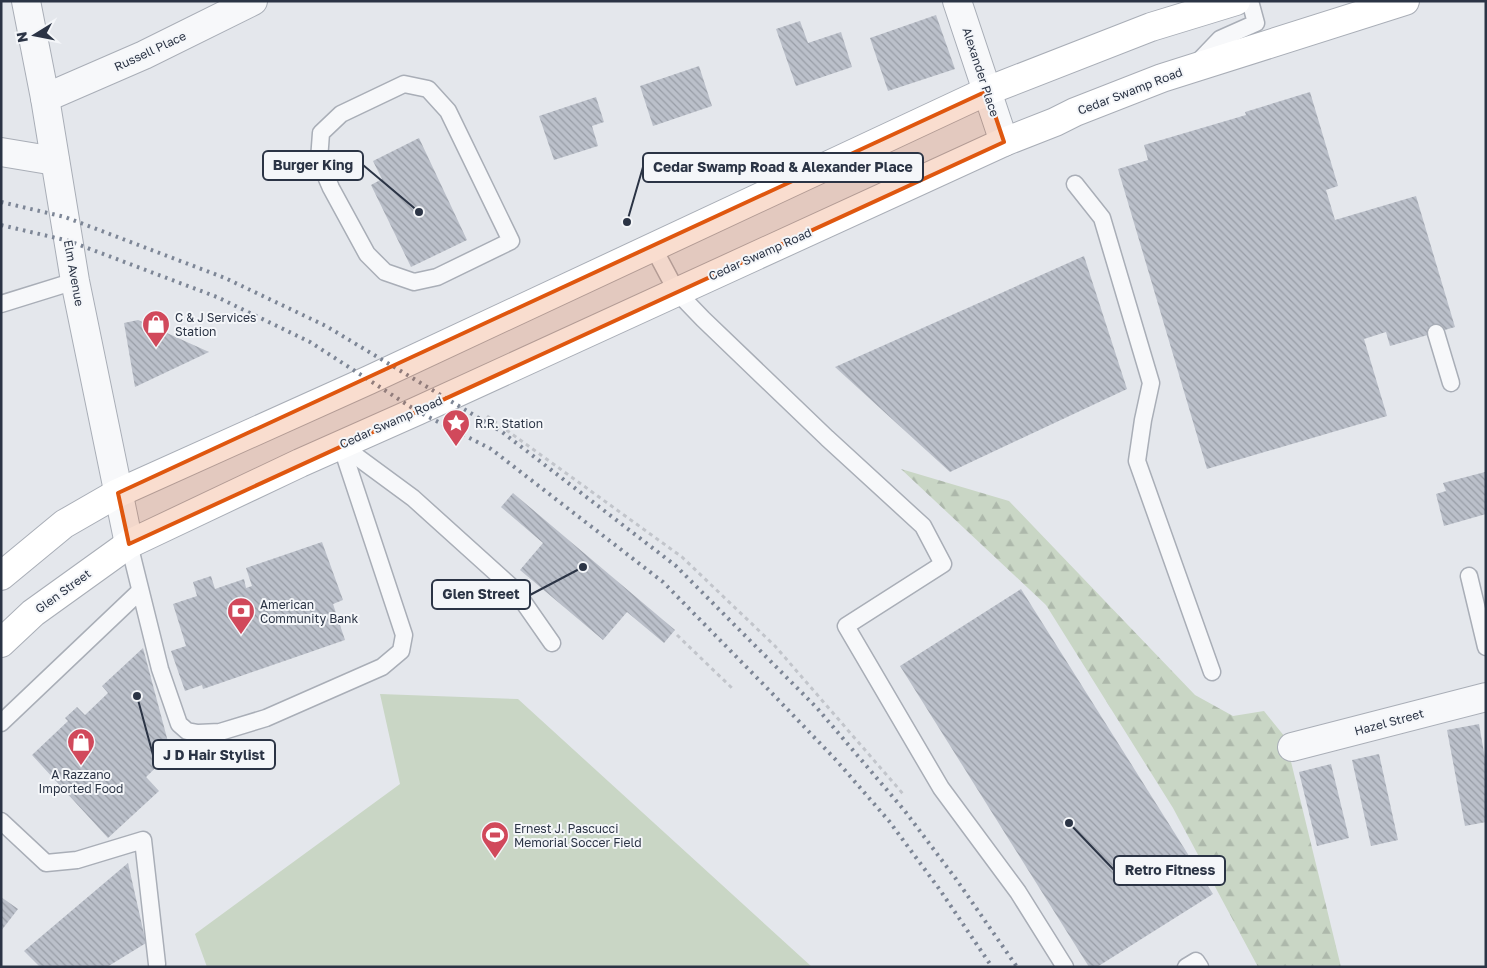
<svg xmlns="http://www.w3.org/2000/svg" width="1487" height="968" viewBox="0 0 1487 968" font-family="'Golos Text',sans-serif">
	<style>
		.forest { fill: url(#forest-firs) }
		.park { fill: #c9d6c5 }
		.building { fill: url(#building-back-hatch) }
		.lines { fill: none; stroke-linecap: round; stroke-linejoin: round }
		.lane-casing { stroke: #a9aeb7; stroke-width: 19 }
		.street-casing { stroke: #a9aeb7; stroke-width: 30 }
		.secondary-casing { stroke: #a9aeb7; stroke-width: 30 }
		.path { stroke: #c2c5cb; stroke-width: 3; stroke-dasharray: 4 4; stroke-linecap: butt }
		.lane { stroke: #f7f8fa; stroke-width: 16 }
		.street { stroke: #f7f8fa; stroke-width: 28 }
		.secondary { stroke: #fff; stroke-width: 28 }
		.rail { stroke: #7d8696; stroke-width: 4; stroke-dasharray: 2.5 5; stroke-linecap: butt }
		.marked { fill: #df570f; fill-opacity: 0.2; stroke: #df570f; stroke-width: 4; stroke-linejoin: round }
		.labels { text-anchor: middle; dominant-baseline: central; stroke-width: 4; stroke-linejoin: round; paint-order: stroke }
		.street-label { font-size: 12px; fill: #2b3445; stroke: #f4f6f9 }
		.poi-label { font-size: 12px; fill: #2b3445; stroke: #f4f6f9; text-anchor: start }
		.leader { fill: none; stroke: #2b3445; stroke-width: 2 }
		.callout-dot { fill: #2b3445; stroke: #f4f6f9; stroke-width: 2 }
		.callout { fill: #f4f6f9; stroke: #2b3445; stroke-width: 2 }
		.callout-label { font-size: 14px; text-anchor: middle; font-weight: bold; fill: #2b3445 }
	</style>
	<defs>
		<pattern id="forest-firs" width="22" height="20" patternUnits="userSpaceOnUse" patternTransform="scale(1.25)"><rect width="22" height="20" fill="#c9d6c5"/><path d="M5 1l3.5 6h-7zM16 11l3.5 6h-7z" fill="#adb8ab"/></pattern>
		<pattern id="building-back-hatch" width="6" height="6" patternUnits="userSpaceOnUse" patternTransform="scale(1.25)"><rect width="6" height="6" fill="#bbc0ca"/><path d="M-1 5l2 2M0 0l6 6M5-1l2 2" fill="none" stroke="#989da6"/></pattern>
	</defs>
	<rect width="100%" height="100%" fill="#e4e7ec"/>
	<path class="forest" d="M901,469L1009,501L1195,695L1233,716L1264,711L1285,737L1341,967H1258L1173,808L1046,605Z"/>
	<path class="park" d="M380,694L518,699L812,967H207L195,934L400,784Z"/>
	<g class="building">
		<path d="M936,15L955,69L888,91L870,38Z"/>
		<path d="M800,21L808,43L841,32L852,67L796,86L776,29Z"/>
		<path d="M699,66L712,106L653,126L640,86Z"/>
		<path d="M1310,92L1338,186L1326,190L1335,220L1416,196L1455,327L1390,346L1386,332L1364,339L1387,416L1207,469L1118,169L1148,160L1144,145L1246,115L1245,112Z"/>
		<path d="M596,97L604,122L592,126L598,146L554,160L539,116Z"/>
		<path d="M419,138L467,240L411,267L371,185L382,179L373,161Z"/>
		<path d="M1084,256L1127,389L950,472L835,367Z"/>
		<path d="M138,320L209,352L135,387L124,323Z"/>
		<path d="M1485,472L1486,514L1444,526L1436,494L1446,491L1443,483Z"/>
		<path d="M513,493L675,630L664,643L627,612L603,640L520,570L543,543L501,507Z"/>
		<path d="M322,542L343,600L333,604L345,640L203,689L202,685L185,691L171,651L186,646L173,604L197,596L193,582L211,576L215,589L244,579L246,588L252,586L246,568Z"/>
		<path d="M1021,589L1213,894L1097,967H1089L900,666Z"/>
		<path d="M143,648L171,753L146,777L159,791L108,838L32,755L68,721L65,718L77,707L85,715L108,693L102,686Z"/>
		<path d="M1479,724L1486,764V822L1465,826L1447,730Z"/>
		<path d="M1379,754L1398,840L1371,846L1352,760Z"/>
		<path d="M1331,764L1349,838L1317,846L1299,772Z"/>
		<path d="M128,863L146,943L107,967H40L24,951Z"/>
		<path d="M1,897L18,909L1,931Z"/>
	</g>
	<g class="lines">
		<g class="lane-casing">
			<g id="lane">
				<path d="M1197,63L1220,39L1256,23L1250,1"/>
				<path d="M404,84L428,89L448,111L511,241L437,277L414,282L385,272L367,254L331,188L319,160L321,133L341,114Z"/>
				<path d="M1075,184L1102,218L1151,383L1143,420L1137,461L1212,672"/>
				<path d="M653,247L677,292L703,319L827,438L923,526L943,564L846,626L941,788L1018,892L1065,967"/>
				<path d="M1,304L75,281"/>
				<path d="M1436,333L1451,383"/>
				<path d="M341,445L413,498L515,590L552,643"/>
				<path d="M129,544L160,669L179,724L187,731L198,733L220,732L266,718L382,667L401,651L404,635L341,445"/>
				<path d="M1469,576L1486,647"/>
				<path d="M1,723L140,591"/>
				<path d="M1,821L46,863L77,860L143,840L157,964"/>
				<path d="M1186,967L1196,961L1200,967"/>
			</g>
		</g>
		<g class="street-casing">
			<g id="street">
				<path d="M26,1L45,98L75,281L129,544"/>
				<path d="M957,1L1004,142"/>
				<path d="M45,98L144,55L253,1"/>
				<path d="M1,152L55,161"/>
				<path d="M1292,747L1486,697"/>
			</g>
		</g>
		<g class="secondary-casing">
			<g id="secondary">
				<path d="M1,576L64,524L118,493L369,380L987,91L1151,27L1236,1"/>
				<path d="M1,643L33,613L129,544L300,463L417,411L919,181L1004,142L1055,122L1075,112L1162,78L1405,1"/>
			</g>
		</g>
		<g class="path">
			<path d="M487,416L682,557L775,646L904,795"/>
			<path d="M677,635L733,689"/>
		</g>
		<use href="#lane" class="lane"/>
		<use href="#street" class="street"/>
		<use href="#secondary" class="secondary"/>
		<g class="rail">
			<path d="M1,202L65,217L225,278L326,326L502,432L676,566L817,708L904,810L956,879L1017,967"/>
			<path d="M1,225L69,241L217,297L310,342L417,411L491,449L663,582L766,687L836,760L889,821L940,890L992,967"/>
		</g>
	</g>
	<path class="marked" d="M987,91L1004,142L129,544L118,493Z"/>
	<defs>
		<g id="shop-pin" transform="scale(1.4375)"><path d="M0 17L-7.5 6A9.5 9.5 0 1 1 7.5 6Z" fill="#d1495b" stroke="#f4f6f9"/><path d="M-5-2.5h2.3a2.7 3.5 0 0 1 5.4 0H5L5.5 6h-11ZM-1.5-2.5h3a1.5 2.3 0 0 0-3 0Z" fill="#fff"/></g>
		<g id="sight-pin" transform="scale(1.4375)"><path d="M0 17L-7.5 6A9.5 9.5 0 1 1 7.5 6Z" fill="#d1495b" stroke="#f4f6f9"/><path d="M0-6L1.8-2.2L6-1.7L2.9 1.2L3.7 5.4L0 3.3L-3.7 5.4L-2.9 1.2L-6-1.7L-1.8-2.2Z" fill="#fff"/></g>
		<g id="bank-pin" transform="scale(1.4375)"><path d="M0 17L-7.5 6A9.5 9.5 0 1 1 7.5 6Z" fill="#d1495b" stroke="#f4f6f9"/><path d="M-6-4H6V4H-6ZM0-2.3a2.3 2.3 0 1 0 0 4.6a2.3 2.3 0 1 0 0-4.6Z" fill="#fff"/></g>
		<g id="stadium-pin" transform="scale(1.4375)"><path d="M0 17L-7.5 6A9.5 9.5 0 1 1 7.5 6Z" fill="#d1495b" stroke="#f4f6f9"/><path d="M0-5a6.5 5 0 1 0 0 10a6.5 5 0 1 0 0-10ZM-3.5-1.8h7v3.6h-7Z" fill="#fff"/></g>
	</defs>
	<g fill-rule="evenodd">
		<use href="#shop-pin" x="156" y="324"/>
		<use href="#sight-pin" x="456" y="423"/>
		<use href="#bank-pin" x="241" y="611"/>
		<use href="#shop-pin" x="81" y="742"/>
		<use href="#stadium-pin" x="495" y="835"/>
	</g>
	<g class="labels">
		<g class="street-label">
			<text transform="translate(150 51) rotate(-25)">Russell Place</text>
			<text transform="translate(981 72) rotate(72)">Alexander Place</text>
			<text transform="translate(1130 91) rotate(-21)">Cedar Swamp Road</text>
			<text transform="translate(760 254) rotate(-24)">Cedar Swamp Road</text>
			<text transform="translate(74 273) rotate(80)">Elm Avenue</text>
			<text transform="translate(391 422) rotate(-24)">Cedar Swamp Road</text>
			<text transform="translate(63 591) rotate(-36)">Glen Street</text>
			<text transform="translate(1389 722) rotate(-15)">Hazel Street</text>
		</g>
		<g class="poi-label">
			<text x="175" y="317">C &amp; J Services<tspan x="175" dy="14">Station</tspan></text>
			<text x="475" y="423">R.R. Station</text>
			<text x="260" y="604">American<tspan x="260" dy="14">Community Bank</tspan></text>
			<text x="81" y="774" text-anchor="middle">A Razzano<tspan x="81" dy="14">Imported Food</tspan></text>
			<text x="514" y="828">Ernest J. Pascucci<tspan x="514" dy="14">Memorial Soccer Field</tspan></text>
		</g>
	</g>
	<path class="leader" d="M419 212L363 165M627 222L643 167M583 567L530 595M137 696L153 755M1069 823L1114 870"/>
	<g class="callout-dot">
		<circle cx="419" cy="212" r="5"/>
		<circle cx="627" cy="222" r="5"/>
		<circle cx="583" cy="567" r="5"/>
		<circle cx="137" cy="696" r="5"/>
		<circle cx="1069" cy="823" r="5"/>
	</g>
	<g class="callout">
		<rect x="263" y="151" width="100" height="29" rx="5"/>
		<rect x="643" y="153" width="280" height="29" rx="5"/>
		<rect x="432" y="580" width="98" height="29" rx="5"/>
		<rect x="153" y="740" width="122" height="29" rx="5"/>
		<rect x="1114" y="856" width="111" height="29" rx="5"/>
	</g>
	<g class="callout-label">
		<text x="313" y="170">Burger King</text>
		<text x="783" y="172">Cedar Swamp Road &amp; Alexander Place</text>
		<text x="481" y="599">Glen Street</text>
		<text x="214" y="760">J D Hair Stylist</text>
		<text x="1170" y="875">Retro Fitness</text>
	</g>
	<rect width="1487" height="968" fill="none" stroke="#2b3445" stroke-width="5"/>
	<g transform="translate(35 35) rotate(260)" stroke="#f4f6f9" stroke-width="4" paint-order="stroke">
	<path d="M0-4L9 19L0 12L-9 19Z" fill="#2b3445"/>
	<text y="-8" font-size="14" font-weight="bold" text-anchor="middle" fill="#2b3445">N</text>
	</g>
</svg>
